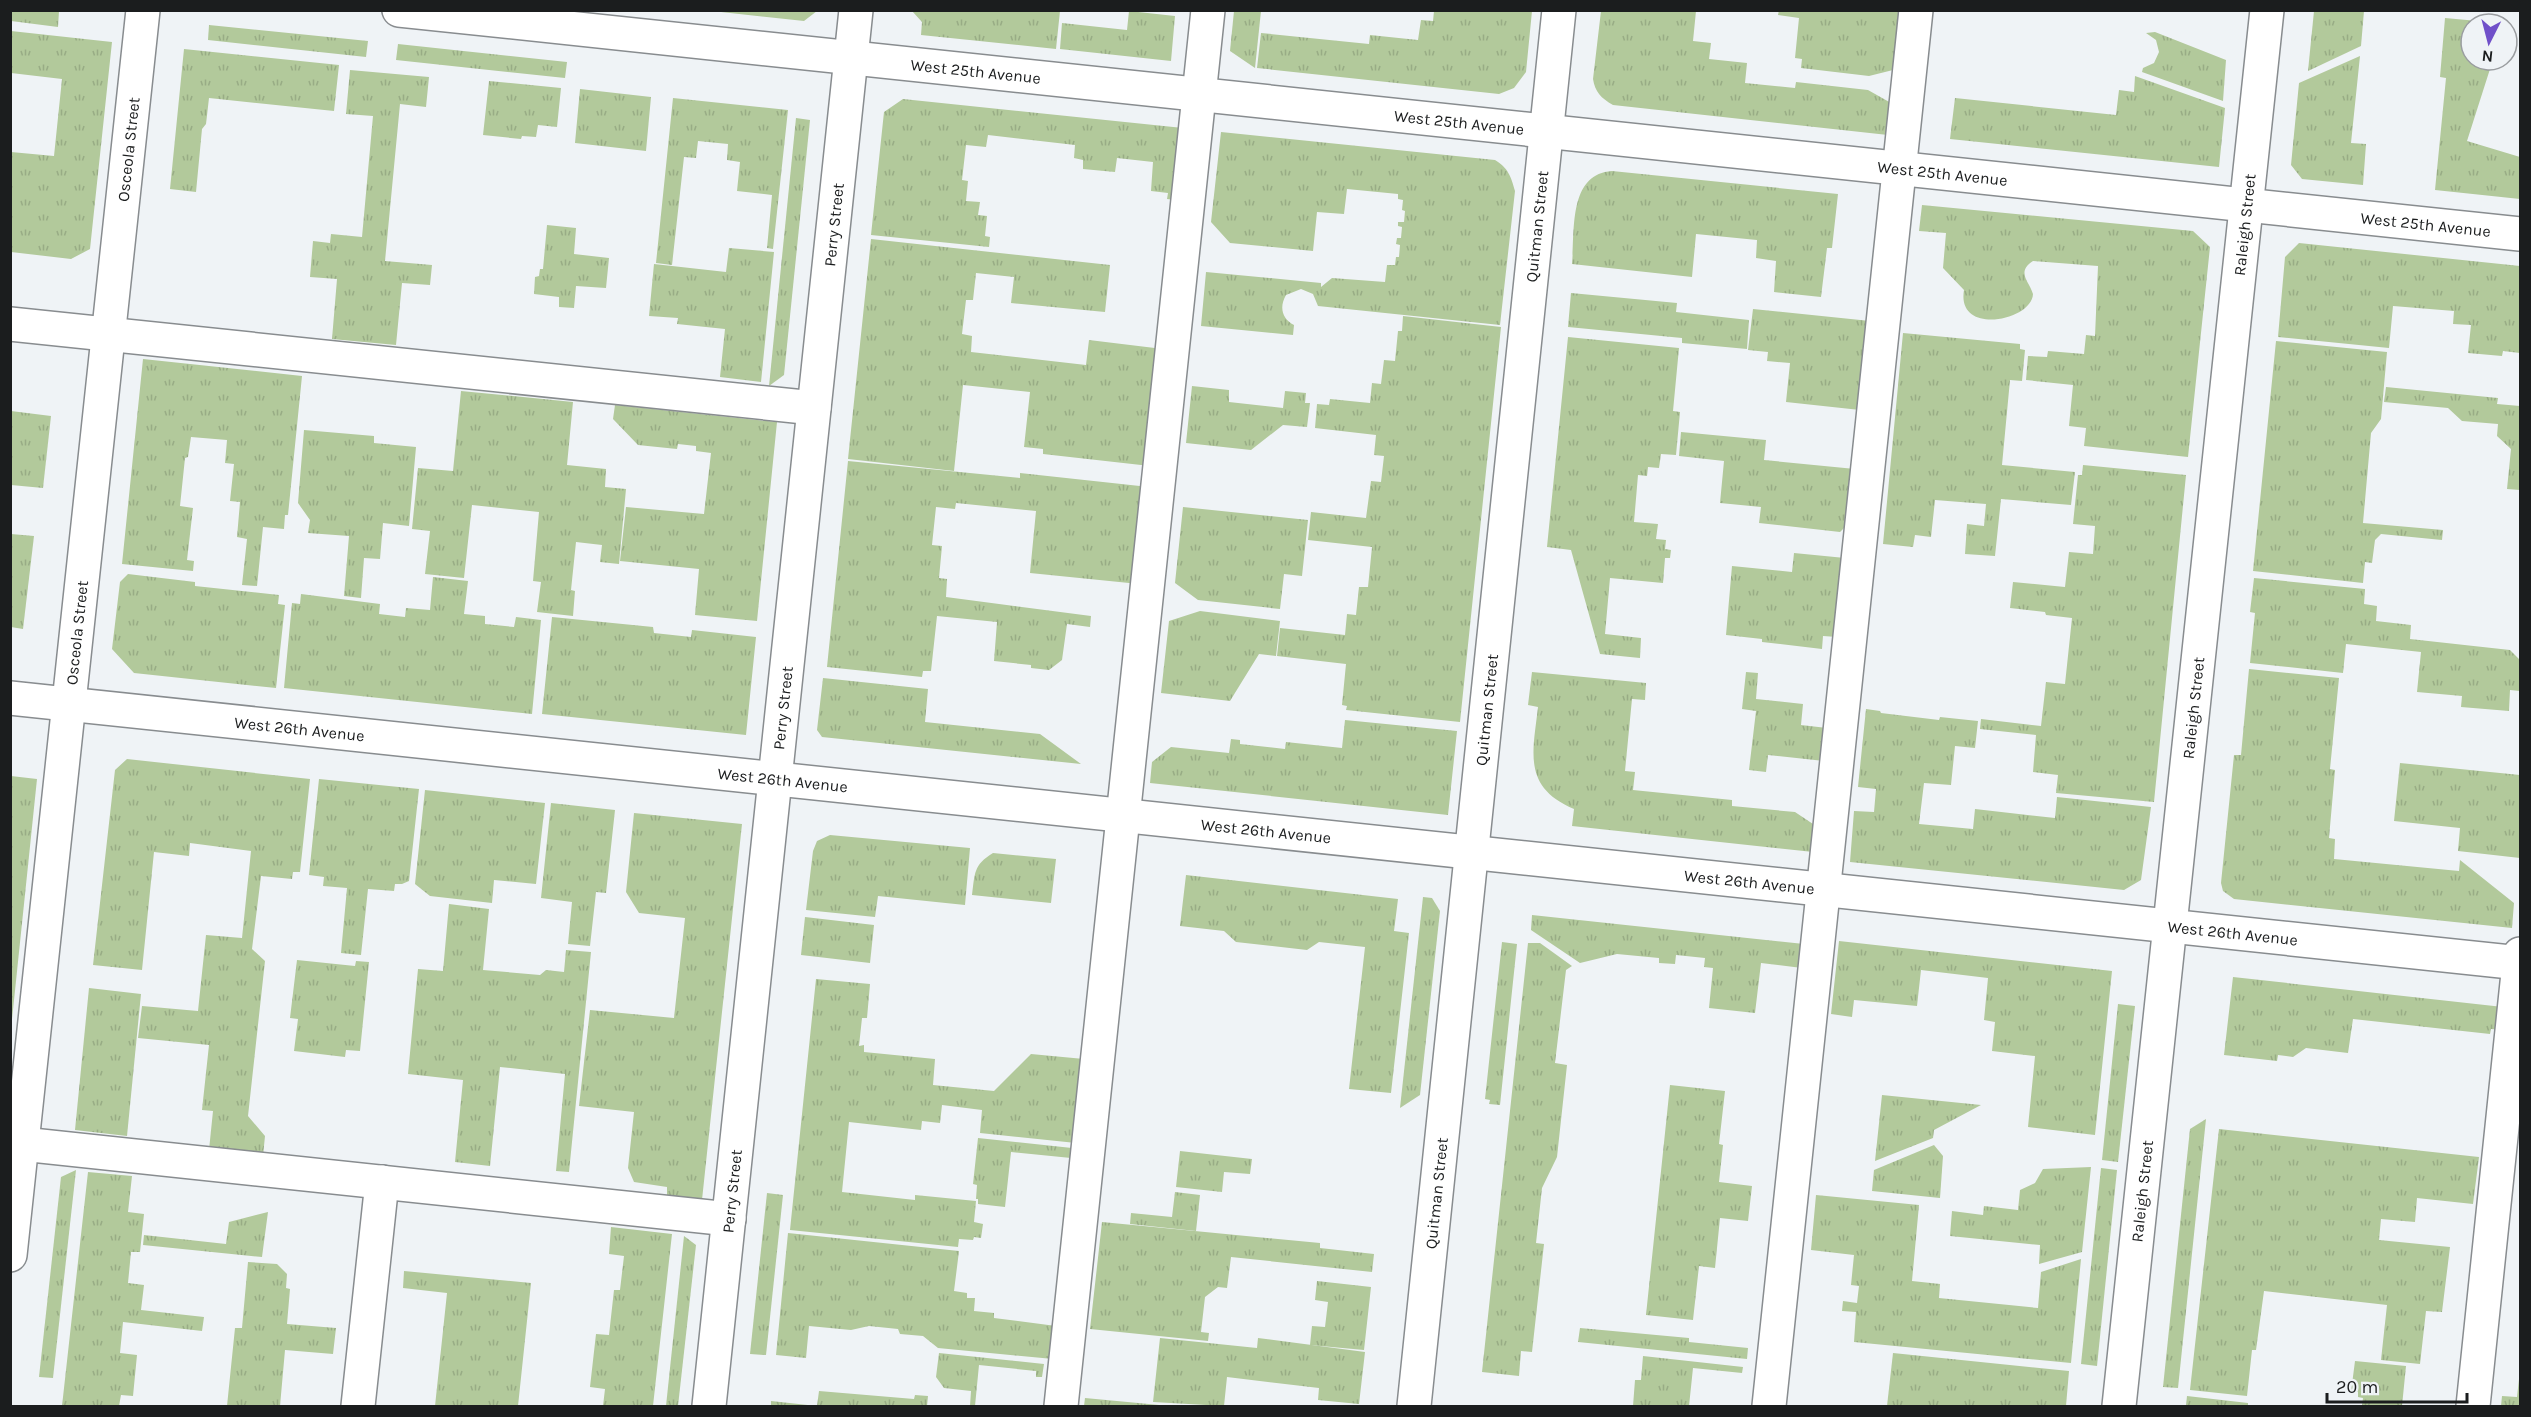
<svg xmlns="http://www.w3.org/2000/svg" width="2531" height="1417" viewBox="0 0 2531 1417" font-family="Karla,sans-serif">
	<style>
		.grass { fill: url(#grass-tufts) }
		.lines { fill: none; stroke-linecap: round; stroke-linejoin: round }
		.minor-casing { stroke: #888c8f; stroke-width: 36 }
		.minor { stroke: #fff; stroke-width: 33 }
		.labels { text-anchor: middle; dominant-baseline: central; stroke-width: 6; stroke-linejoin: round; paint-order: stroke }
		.street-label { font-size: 16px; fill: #1b1d1e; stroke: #eff3f6 }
	</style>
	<defs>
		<pattern id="grass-tufts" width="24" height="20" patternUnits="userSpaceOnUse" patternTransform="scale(1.5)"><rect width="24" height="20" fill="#b2c99b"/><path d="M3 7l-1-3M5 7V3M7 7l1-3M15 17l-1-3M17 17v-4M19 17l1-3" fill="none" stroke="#98ac85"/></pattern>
	</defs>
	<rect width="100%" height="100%" fill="#eff3f6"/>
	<g class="grass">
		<path d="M11,10L59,11L58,27L11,21Z"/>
		<path d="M1779,10L1903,11L1897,69L1869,76L1801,68L1802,59L1795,58L1799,18L1778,15Z"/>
		<path d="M712,11H817L804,21Z"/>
		<path d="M912,11H1060L1056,49L921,35L922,22Z"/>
		<path d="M1129,11L1175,16L1171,61L1060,49L1062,23L1127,30Z"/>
		<path d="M1234,11H1261L1255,68L1230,51Z"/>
		<path d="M1434,11H1532L1526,72L1514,88L1499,94L1257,68L1261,33L1369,44L1370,35L1418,40L1421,20L1433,21Z"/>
		<path d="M1601,11H1696L1693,41L1711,43L1709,59L1747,63L1745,83L1795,88L1796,82L1868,90L1891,103L1888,135L1613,105C1601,98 1595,92 1593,79Z"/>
		<path d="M2314,11H2364L2361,46L2308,71Z"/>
		<path d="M2445,18L2478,21V24H2471V60H2475L2474,64L2490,69L2467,141L2520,157V199L2435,190L2446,78L2440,77Z"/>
		<path d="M209,25L368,41L366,57L208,40Z"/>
		<path d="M11,31L112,42L90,249L71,259L11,252V152L54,156L62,79L11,73Z"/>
		<path d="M2155,32L2226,60L2223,101L2142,72L2143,68L2154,63L2159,52L2156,40L2146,33Z"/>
		<path d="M398,44L567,62L565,78L396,60Z"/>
		<path d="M184,49L339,65L334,111L209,98L206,124L202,129L196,192L170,189Z"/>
		<path d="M2360,56L2351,143L2366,144L2363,185L2302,179L2291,165L2299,83Z"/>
		<path d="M350,70L429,77L426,107L400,104L385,261L432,265L430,285L402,283L396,345L332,339L337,279L310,277L313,241L330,243L331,234L362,237L373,116L346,114Z"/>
		<path d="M2135,76L2225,108L2219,167L1950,139L1955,98L2116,115L2119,90L2134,92Z"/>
		<path d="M489,81L561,88L557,127L538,125L536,137L522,136L521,139L483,135Z"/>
		<path d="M580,89L651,97L646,151L575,143Z"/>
		<path d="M673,98L788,110L773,249L767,248L772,195L737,191L740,162L727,160L728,144L698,141L696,158L684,157L672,265L656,263Z"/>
		<path d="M903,99L1183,128L1175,200L1167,199L1168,193L1151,191L1153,162L1117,158L1115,172L1083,169V160L1074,158L1075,145L988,135L986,147L966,145L962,180L968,181L966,201L980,202L978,215L987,216L985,236L990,237L989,247L871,235L884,112Z"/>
		<path d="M796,118L810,120L784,375L769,386Z"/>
		<path d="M1221,132L1495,160C1508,168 1511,176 1515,191L1500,325L1318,306L1313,294L1301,289L1286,295C1279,307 1282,319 1294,325L1293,335L1201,326L1206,272L1321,283V287L1332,278L1385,282L1387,265H1395L1396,257H1399L1400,245L1396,244L1397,238H1401L1402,227L1398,226V222H1404L1405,211L1402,210L1403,200L1398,199V194L1347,189L1344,214L1317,212L1313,251L1230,243L1211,222Z"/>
		<path d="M1612,171L1838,194L1832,248H1827L1821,297L1774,292L1776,261L1756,258L1757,240L1696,234L1692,277L1572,264C1575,231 1568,174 1612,171Z"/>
		<path d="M1922,205L2193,231L2210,247L2188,457L2084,446L2086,428L2069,426L2073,385L2026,380L2028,356L2047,357L2048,351L2084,354L2086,335L2095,336L2098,266L2033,261C2016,272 2029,281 2033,294C2032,321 1956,336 1964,290L1943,268L1946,233L1919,231Z"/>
		<path d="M547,225L576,228L574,254L609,258L606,288L576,286L574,308L559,307V297L534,294L535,277L539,276L540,269H543Z"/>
		<path d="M871,239L1110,265L1105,312L1011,303L1014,277L976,273L973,300H966L962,334L972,336L971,352L1086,365L1089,340L1163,349L1150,466L1043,454V449L1024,447L1030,392L963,385L954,471L848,459Z"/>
		<path d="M2299,243L2520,266V353L2503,351L2502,356L2468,353L2471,325L2453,324L2454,311L2393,306L2389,348L2278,337L2285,257Z"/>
		<path d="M729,248L774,252L761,382L720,377L725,329L677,324L678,318L649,316L654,264L726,272Z"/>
		<path d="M1571,293L1677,303L1676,312L1749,320L1747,349L1682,343V338L1568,327Z"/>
		<path d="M1753,309L1870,321L1860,410L1786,402L1790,363L1767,361L1768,352L1748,350Z"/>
		<path d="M1403,316L1501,327L1460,722L1346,710L1347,706L1342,705L1346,664L1277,656L1280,628L1345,635L1347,614L1356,615L1359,587H1368L1372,547L1308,540L1311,512L1366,518L1371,481L1381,482L1384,456L1374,455L1376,435L1315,428L1317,404L1329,405L1330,399L1370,403L1372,383L1381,384L1384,360L1395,361L1398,331H1402Z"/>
		<path d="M1903,333L2020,344V349L2025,350L2022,381L2010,380L2002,465L2075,472L2071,505L2001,499L1995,556L1965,554L1967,524L1984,526L1986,504L1935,500L1931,537L1915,535L1913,547L1883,544Z"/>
		<path d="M1568,337L1679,348L1673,411L1680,412L1676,455L1661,454L1659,468L1648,467L1647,476L1638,475L1634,522L1658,524L1656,539L1666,540L1665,549L1671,550L1670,558H1665L1663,583L1610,578L1605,634L1641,638L1640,658L1600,654L1571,550L1547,547Z"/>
		<path d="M2276,341L2387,352L2381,419L2371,433L2363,523L2443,530L2442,540L2381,534L2375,540L2372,563L2365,562L2363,583L2253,571Z"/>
		<path d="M143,359L302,376L288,515H285L284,529L263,527L257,586L242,585L247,539L237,537L240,502L230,501L234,464L225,463L227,440L191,437L188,457L185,458L180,506L193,508L187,560L194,561L193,571L122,564Z"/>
		<path d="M1192,386L1229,390V402L1283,408L1285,391L1306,393L1305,403H1310L1307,427L1283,425L1251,450L1186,443Z"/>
		<path d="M2386,387L2498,398L2497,404L2520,406V490L2507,489L2511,449L2497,436L2498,424L2462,421L2448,408L2384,402Z"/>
		<path d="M461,391L573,402L567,465L606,469L605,487L626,489L619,564L600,562L602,545L576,542L571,590L575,591L573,616L537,612L541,582L533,581L539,512L472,505L464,578L425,574L430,531L412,529L418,468L453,471Z"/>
		<path d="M615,405L777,422L757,621L695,615L699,569L620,561L626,507L704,514L711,453L696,451V446L678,444L677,449L638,445L613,419Z"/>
		<path d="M11,411L51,416L43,488L11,485Z"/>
		<path d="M304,430L374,436V443L416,447L409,526L383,523L380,559L364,558L361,598L344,596L349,536L308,533L310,520L298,503Z"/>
		<path d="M1681,432L1766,440L1764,460L1855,469L1850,522L1840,532L1759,523L1761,507L1720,503L1724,461L1679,456Z"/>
		<path d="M848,461L1020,478V473L1149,487L1139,584L1030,573L1036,511L956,503L955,509L936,507L932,545L942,546L939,578L947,579L946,597L1091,616L1090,627L1067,624L1062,660L1049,670L1031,668V665L994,661L997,622L937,616L931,671H923L922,677L827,667Z"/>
		<path d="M2083,465L2186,475L2154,802L2056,793L2058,775L2033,772L2036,735L1980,729L1981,719L2041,726L2046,682L2065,684L2072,618L2046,615L2045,612L2010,608L2013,582L2065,587L2069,552L2093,554L2095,526L2073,524L2078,475H2082Z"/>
		<path d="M1183,507L1308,520L1302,576L1284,574L1280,609L1198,600L1175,583Z"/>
		<path d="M11,534L34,536L23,629L11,627Z"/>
		<path d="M1794,553L1845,558L1837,637L1823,636L1822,649L1762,642V639L1726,635L1732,566L1792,572Z"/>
		<path d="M128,574L195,582V586L279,595L278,604L285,605L276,688L134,673L112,649L120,582Z"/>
		<path d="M433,577L468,581L464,614L485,616V624L514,627L516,617L541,620L532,714L284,688L292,603L300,604L301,594L380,604L379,614L405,617L406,608L430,610Z"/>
		<path d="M2254,578L2365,589L2364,604L2377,606L2376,621L2411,625L2410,639L2510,650L2520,660V691L2510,690L2509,711L2461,707L2462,696L2417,692L2421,652L2346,644L2343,673L2250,663L2255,613L2250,612Z"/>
		<path d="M1200,611L1280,621L1276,656L1259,654L1230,701L1161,693L1169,621Z"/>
		<path d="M552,617L653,627L654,633L691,637L692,630L756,637L746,735L542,714Z"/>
		<path d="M2249,669L2339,678L2330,769L2335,770L2329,838L2335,839L2334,859L2459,871L2460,860L2514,903L2512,928L2234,899L2223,891L2221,883L2234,755H2241Z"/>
		<path d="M1532,672L1646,683L1645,700L1632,699L1625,771L1635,772L1633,790L1732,800V806L1795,812L1816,826L1813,852L1572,826L1574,809C1522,787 1533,752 1538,707L1528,705Z"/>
		<path d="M1746,672L1758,673L1756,699L1803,704L1801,725L1827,728L1824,761L1768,755L1766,772L1749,770L1756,711L1742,709Z"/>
		<path d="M823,678L928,689L925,722L1040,734L1081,764L822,737L817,730Z"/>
		<path d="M1866,709L1880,711L1881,713L1939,720L1940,717L1978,721L1975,748L1955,746L1951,785L1924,783L1919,824L1973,829L1975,809L2055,818L2057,797L2151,807L2141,880L2124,890L1850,862L1854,811L1874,812L1876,789L1858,787Z"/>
		<path d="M1345,720L1457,731L1448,815L1150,783L1152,762L1171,747L1229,753L1231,739L1240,740V744L1285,749L1286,742L1342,748Z"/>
		<path d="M127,759L310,779L300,872H293L292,879L261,876L252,949L265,961L248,1116L265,1136L263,1156L209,1150L213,1111L202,1110L209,1045L138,1038L142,1006L198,1011L206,935L242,938L251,851L190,843L189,856L154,852L142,970L93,965L115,770Z"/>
		<path d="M2400,763L2520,775V858L2458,851L2460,828L2394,821Z"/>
		<path d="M11,776L37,779L11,1029L10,776Z"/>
		<path d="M319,779L419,789L409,881L402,884H395L394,891L368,889L361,955L341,953L347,888L323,886L324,877L309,875Z"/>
		<path d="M425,790L545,803L536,884L494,880L492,903L430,896L415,884Z"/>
		<path d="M551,803L615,810L606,893L596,892L590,946L568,944L572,902L541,898Z"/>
		<path d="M634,813L742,824L702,1200L667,1197V1187L634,1182L628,1168L634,1112L579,1106L590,1010L674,1018L685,918L639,913L626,892Z"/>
		<path d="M830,835L970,848L965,905L878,896L875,917L806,910L813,851L817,841Z"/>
		<path d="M993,853L1056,859L1051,903L972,895C975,874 973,865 993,853Z"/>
		<path d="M1186,875L1398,899L1394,931L1409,933L1391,1093L1349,1089L1365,947L1319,942L1307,950L1236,942L1224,931L1180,926Z"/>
		<path d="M1423,897L1432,898L1440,911L1420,1095L1400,1108Z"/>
		<path d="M449,904L489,909L483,970L540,975L546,970L564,972L566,950L591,952L569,1172L556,1171L565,1074L500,1067L490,1166L455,1162L463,1080L408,1074L418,969L443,971Z"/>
		<path d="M1532,915L1804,944L1802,968L1761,963L1755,1013L1709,1008L1713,968L1704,967L1705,958L1676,955L1675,964L1659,963V958L1617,954L1580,963L1531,930Z"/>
		<path d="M805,917L874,925L870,963L801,955Z"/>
		<path d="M1839,941L2112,971L2095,1135L2028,1127L2035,1056L1992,1051L1995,1022L1984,1020L1988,978L1921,970L1917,1006L1854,1000L1852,1017L1831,1014Z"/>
		<path d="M1502,942L1517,944L1500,1105L1489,1104L1490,1100L1485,1099Z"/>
		<path d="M1528,943H1540L1572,966L1566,970L1555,1063L1567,1065L1557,1157L1542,1188L1536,1243L1544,1244L1532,1352L1521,1351L1519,1376L1482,1372Z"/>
		<path d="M297,960L355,966L356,961L369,962L360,1051L346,1050L345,1057L294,1051L298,1019L290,1018Z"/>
		<path d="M2233,977L2503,1007L2501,1030L2491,1029L2490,1034L2353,1019L2348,1053L2306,1048L2293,1057L2278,1055L2277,1061L2224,1055Z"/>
		<path d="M816,979L870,984L867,1018H862L859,1046L864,1045V1052L935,1059L933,1085L994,1091L1031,1054L1084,1059L1076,1143L980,1133L982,1110L942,1105L940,1123L922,1121L921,1130L849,1122L842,1192L915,1200V1195L976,1201L974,1222L983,1224L981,1238L974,1237L973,1240L959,1239L958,1247L790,1230Z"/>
		<path d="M89,988L141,994L127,1136L75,1130Z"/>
		<path d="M2118,1004L2135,1006L2118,1162L2102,1160Z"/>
		<path d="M1670,1085L1725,1091L1719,1144L1723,1145L1719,1182L1752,1186L1748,1221L1720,1218L1715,1268L1699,1266L1693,1320L1646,1315Z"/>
		<path d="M1882,1095L1981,1105L1934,1130L1933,1138L1875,1161Z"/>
		<path d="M2206,1119L2178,1388L2163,1387L2190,1129Z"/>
		<path d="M2219,1129L2479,1157L2473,1204L2417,1198L2415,1222L2381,1219L2379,1240L2450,1247L2442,1312L2426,1311L2420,1364L2381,1360L2387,1305L2264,1291L2256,1350H2252L2247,1396L2190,1390Z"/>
		<path d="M978,1138L1072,1148L1071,1158L1011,1152L1005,1207L978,1204V1199H976L977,1185L973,1184Z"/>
		<path d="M1934,1145L1943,1156L1940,1198L1872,1191L1874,1170Z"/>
		<path d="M1180,1151L1252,1159L1250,1174L1224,1172L1222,1192L1176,1187Z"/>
		<path d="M2091,1167L2082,1252L2039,1264L2040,1245L1950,1236L1952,1211L1983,1215L1984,1206L2018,1210L2020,1190L2035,1183L2043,1169Z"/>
		<path d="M2101,1168L2117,1170L2097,1366L2081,1364Z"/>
		<path d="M76,1170L53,1378L39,1377L61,1177Z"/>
		<path d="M88,1172L132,1176L128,1212L144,1214L140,1252H131L128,1283L144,1285L141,1310L204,1317L202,1331L123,1322L120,1353L137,1355L133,1396L121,1395L119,1406H62Z"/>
		<path d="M1175,1192L1200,1195L1196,1231L1130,1224L1131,1213L1172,1217Z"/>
		<path d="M767,1193L783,1195L766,1355L750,1354Z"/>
		<path d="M1816,1195L1919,1205L1912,1281L1940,1284L1939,1298L2038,1308L2041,1272L2081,1259L2071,1363L1854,1342L1856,1312L1842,1311L1843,1301L1857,1303L1859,1286L1851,1285L1854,1255L1811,1250Z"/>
		<path d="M268,1212L262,1257L143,1245L144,1235L226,1244L229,1222Z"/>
		<path d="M1102,1222L1320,1243V1248L1374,1254L1372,1272L1231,1257L1227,1288L1218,1287L1205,1297L1201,1332L1209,1333L1208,1341L1090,1329Z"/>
		<path d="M611,1227L672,1234L653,1406H603L605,1389L590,1387L596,1334L609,1335L614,1290H620L624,1256L609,1254Z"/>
		<path d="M788,1233L959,1251L954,1291L967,1293V1298H975L974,1311L994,1313V1318L1056,1326L1053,1359L938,1348L923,1336L900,1334L898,1329L869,1326L851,1330L809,1326L806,1358L776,1355Z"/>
		<path d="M684,1236L696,1245L678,1406H666Z"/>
		<path d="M248,1262L277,1264L287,1274L286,1288L290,1289L287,1324L336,1328L333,1354L285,1350L280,1406H227L235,1328H242Z"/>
		<path d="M404,1271L531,1283L518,1406H435L447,1293L403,1288Z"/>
		<path d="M1317,1281L1371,1287L1364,1350L1310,1345L1312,1326L1325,1327L1328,1302L1315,1300Z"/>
		<path d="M1580,1328L1689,1338V1342L1748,1348L1747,1359L1578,1342Z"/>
		<path d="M1160,1338L1257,1348L1258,1338L1365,1352L1359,1404L1318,1400L1319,1388L1227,1377L1224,1406L1153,1402Z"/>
		<path d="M939,1353L1044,1364L1042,1377H1036V1371L979,1365L975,1406H970L971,1391L944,1388L936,1377Z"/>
		<path d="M1893,1353L2069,1371L2066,1406H1887Z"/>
		<path d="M1643,1356L1743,1367L1742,1373L1693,1368L1689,1406H1633L1635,1380H1641Z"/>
		<path d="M2355,1361L2406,1366L2402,1406H2362L2363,1398L2358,1397V1392H2351Z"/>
		<path d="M2519,1379L2520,1406H2501L2502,1396L2517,1397Z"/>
		<path d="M819,1391L914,1399L915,1395L928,1396L927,1406H771V1401L817,1406Z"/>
		<path d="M2187,1396L2248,1403V1406H2186Z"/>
		<path d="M1085,1398L1170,1406H1084Z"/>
	</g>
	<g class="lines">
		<g class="minor-casing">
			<g id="minor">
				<path id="s1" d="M399,10L2520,234"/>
				<path d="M10,324L814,408"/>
				<path id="s2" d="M10,698L2520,963"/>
				<path d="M22,1144L729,1219"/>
				<path id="s3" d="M10,1255L143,10"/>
				<path d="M358,1406L382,1182"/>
				<path id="s4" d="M709,1406L856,10"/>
				<path d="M1061,1406L1208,10"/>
				<path id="s5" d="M1414,1406L1559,10"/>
				<path d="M1769,1406L1916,10"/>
				<path id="s6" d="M2119,1406L2267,10"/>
				<path d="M2473,1406L2520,954"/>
			</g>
		</g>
		<use href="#minor" class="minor"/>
	</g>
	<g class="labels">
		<g class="street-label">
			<text stroke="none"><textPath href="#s1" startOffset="580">West 25th Avenue</textPath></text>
			<text stroke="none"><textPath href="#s1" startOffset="1066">West 25th Avenue</textPath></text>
			<text stroke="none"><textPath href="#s3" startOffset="1112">Osceola Street</textPath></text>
			<text stroke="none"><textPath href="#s1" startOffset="1552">West 25th Avenue</textPath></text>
			<text stroke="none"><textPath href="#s1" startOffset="2038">West 25th Avenue</textPath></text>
			<text stroke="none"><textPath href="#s4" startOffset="1188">Perry Street</textPath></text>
			<text stroke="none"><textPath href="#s5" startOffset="1186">Quitman Street</textPath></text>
			<text stroke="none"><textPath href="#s6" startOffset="1188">Raleigh Street</textPath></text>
			<text stroke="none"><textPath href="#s3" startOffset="626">Osceola Street</textPath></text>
			<text stroke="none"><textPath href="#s5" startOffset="700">Quitman Street</textPath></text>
			<text stroke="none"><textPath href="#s6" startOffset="702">Raleigh Street</textPath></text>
			<text stroke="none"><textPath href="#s4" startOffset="702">Perry Street</textPath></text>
			<text stroke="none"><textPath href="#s2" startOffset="291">West 26th Avenue</textPath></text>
			<text stroke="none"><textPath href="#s2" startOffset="777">West 26th Avenue</textPath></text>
			<text stroke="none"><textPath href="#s2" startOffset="1263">West 26th Avenue</textPath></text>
			<text stroke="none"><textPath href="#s2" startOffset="1749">West 26th Avenue</textPath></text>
			<text stroke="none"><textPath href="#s2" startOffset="2235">West 26th Avenue</textPath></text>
			<text stroke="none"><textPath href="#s4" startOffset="216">Perry Street</textPath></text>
			<text stroke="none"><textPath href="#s5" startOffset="214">Quitman Street</textPath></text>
			<text stroke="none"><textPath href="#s6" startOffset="216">Raleigh Street</textPath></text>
		</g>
	</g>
	<rect width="2531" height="1417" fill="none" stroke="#1b1d1e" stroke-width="24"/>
	<g transform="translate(2489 42) rotate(186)"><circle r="28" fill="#eff3f6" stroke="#9a9da0" stroke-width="1.5"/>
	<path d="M0-4.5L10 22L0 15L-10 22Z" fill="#7050c9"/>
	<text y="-9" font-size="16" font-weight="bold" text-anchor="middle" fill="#1b1d1e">N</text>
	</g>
	<path d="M2327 1393v9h140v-9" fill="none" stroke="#1b1d1e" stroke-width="3"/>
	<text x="2336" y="1393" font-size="18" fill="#1b1d1e" stroke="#eff3f6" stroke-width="4.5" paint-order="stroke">20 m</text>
</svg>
